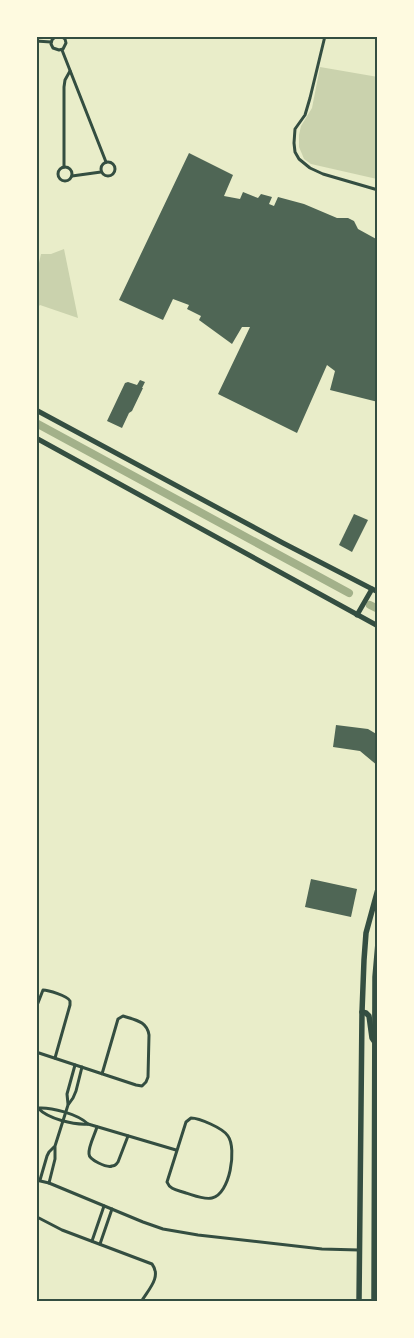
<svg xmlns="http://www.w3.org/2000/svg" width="414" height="1338" viewBox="0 0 414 1338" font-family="Overpass,sans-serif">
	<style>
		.green { fill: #cad2ad }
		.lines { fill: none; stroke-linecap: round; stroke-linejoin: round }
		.canal { stroke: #a3b18a; stroke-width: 8 }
		.building { fill: #4f6655 }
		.minor { stroke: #344e41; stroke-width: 3 }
		.secondary { stroke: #344e41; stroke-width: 5 }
		.primary { stroke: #344e41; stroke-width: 5.5 }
		.neatline { fill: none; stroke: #344e41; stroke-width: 2 }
	</style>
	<rect width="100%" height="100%" fill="#e9edc9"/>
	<g class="green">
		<path d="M320,67L378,77V174L377,179L311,164L304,159L302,154L299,147V135L301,126L312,108Z"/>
		<path d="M64,249L78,318L40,305L36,309V265L39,263L41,254H51Z"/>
	</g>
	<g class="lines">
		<g class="canal">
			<path d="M36,423L349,593"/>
			<path d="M370,605L378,609"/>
		</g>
	</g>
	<g class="building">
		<path d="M189,153L233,175L224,196L240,199L243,192L258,198L261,194L272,197L269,204L274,206L278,197L304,204L337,218H348L354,221L358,229L378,240V402L330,390L335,371L327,365L297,433L218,394L250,327H242L232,344L199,320L201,316L187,309L189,305L173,299L163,320L119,300Z"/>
		<path d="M140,380L145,382L142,388H143L132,411L129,413L122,428L107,421L125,383L128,382L137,385Z"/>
		<path d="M354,514L368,520L352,552L339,545Z"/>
		<path d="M336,725L368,729L378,735V766L360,751L333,747Z"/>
		<path d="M311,879L357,889L351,917L305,907Z"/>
	</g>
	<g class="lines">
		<g class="minor">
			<path d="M56,36L52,40L51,44L53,48L59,50L63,49L66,43L65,39L61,36"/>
			<path d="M325,36L310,98L305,115L295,129L294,143L295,152L299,159L310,168L323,174L378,190"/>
			<path d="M36,41L51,42"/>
			<path d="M62,50L106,162"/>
			<circle cx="108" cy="169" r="7"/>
			<circle cx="65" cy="174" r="7"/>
			<path d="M64,167V87L65,80L70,71"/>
			<path d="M72,176L101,172"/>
			<path d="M36,1008L43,990C48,990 68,996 70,1001C70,1002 70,1004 70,1005L55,1058"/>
			<path d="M36,1052L136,1085L142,1086L146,1082L148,1077L149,1035C147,1021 135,1020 123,1016L118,1019L102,1074"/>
			<path d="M68,1104L67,1094L75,1065"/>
			<path d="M38,1108C48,1119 74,1125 88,1124L176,1150"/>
			<path d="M38,1108C51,1107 78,1114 88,1124"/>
			<path d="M191,1118C199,1118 223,1128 228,1136C237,1149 230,1194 212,1198C204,1200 193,1195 186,1193C178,1190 170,1190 167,1182L186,1122Z"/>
			<path d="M97,1127C95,1134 88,1147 89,1154C89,1160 107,1168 112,1166C116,1166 116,1164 118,1162L128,1136"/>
			<path d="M36,1180L49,1183L143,1222L163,1229L198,1235L322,1249L359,1250"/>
			<path d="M40,1180L47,1156L49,1152L54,1147"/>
			<path d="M49,1183L55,1159V1146L68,1105L73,1098L76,1091L82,1067"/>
			<path d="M37,1217L62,1230L152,1264C162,1277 148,1290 141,1302"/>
			<path d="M92,1241L104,1206"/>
			<path d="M100,1244L112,1209"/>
		</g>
		<g class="secondary">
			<path d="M36,410L283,543L378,592"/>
			<path d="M36,438L378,626"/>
			<path d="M357,615L372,589"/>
		</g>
		<g class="primary">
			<path d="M362,1012L366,1013L369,1016L372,1038L374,1041"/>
			<path d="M359,1302L362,1012L364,960L366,933L378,889"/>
			<path d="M374,1302L375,977L378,943"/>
		</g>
	</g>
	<rect width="414" height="1338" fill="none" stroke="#fefae0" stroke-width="75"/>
	<rect x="38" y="38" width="338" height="1262" class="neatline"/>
</svg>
